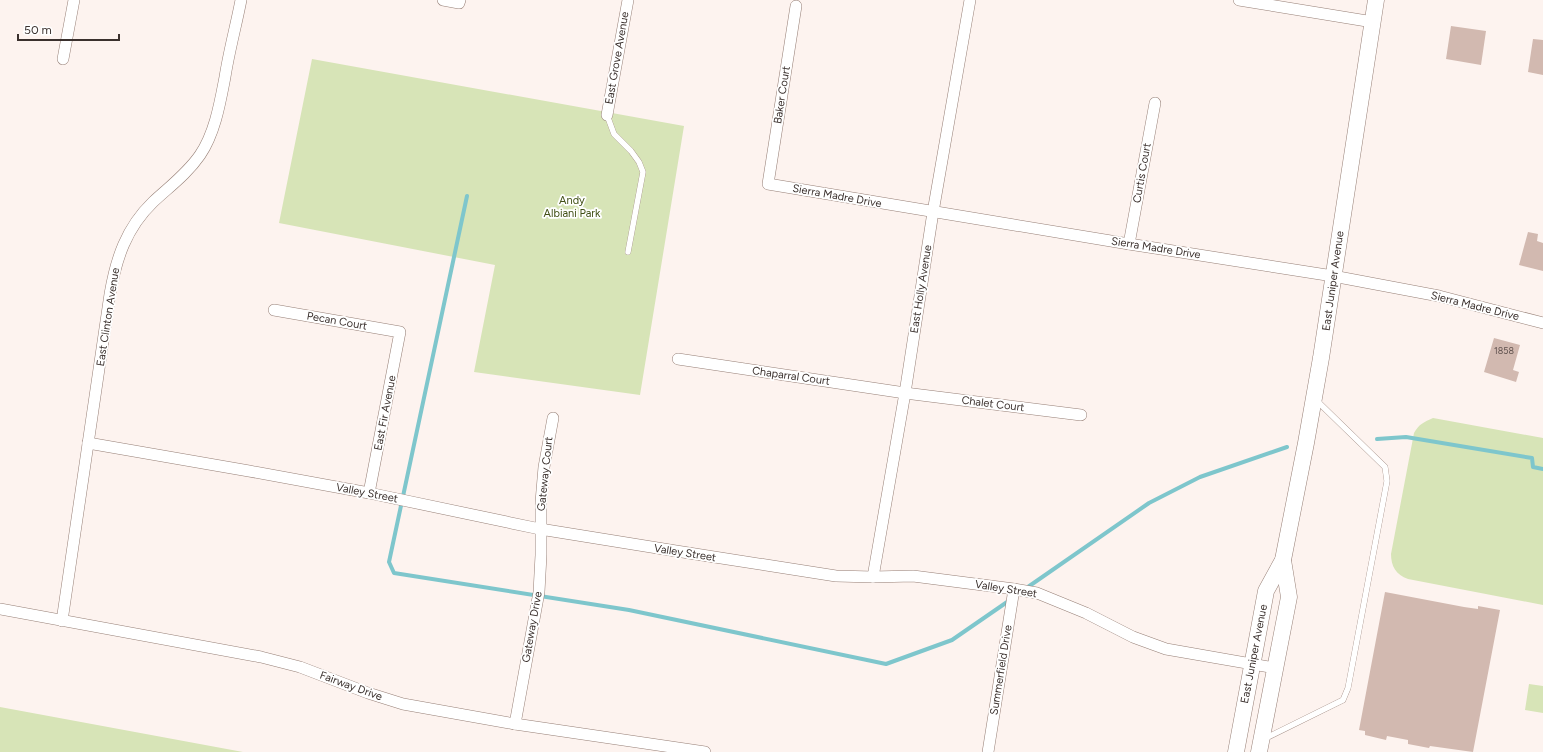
<svg xmlns="http://www.w3.org/2000/svg" width="1543" height="752" viewBox="0 0 1543 752" font-family="Figtree,sans-serif">
	<style>
		.green { fill: #d7e4b7 }
		.lines { fill: none; stroke-linecap: round; stroke-linejoin: round }
		.stream { stroke: #7ec6cc; stroke-width: 4 }
		.building { fill: #d2b9b0 }
		.lane-casing { stroke: #967f76; stroke-width: 6 }
		.street-casing { stroke: #967f76; stroke-width: 12 }
		.secondary-casing { stroke: #967f76; stroke-width: 17 }
		.lane { stroke: #fff; stroke-width: 5.5 }
		.street { stroke: #fff; stroke-width: 11 }
		.secondary { stroke: #fff; stroke-width: 16 }
		.labels { text-anchor: middle; dominant-baseline: central; stroke-width: 3.5; stroke-linejoin: round; paint-order: stroke }
		.number-label { font-size: 9px; fill: #60524e }
		.street-label { font-size: 11px; fill: #3a302d; stroke: #fff }
		.park-label { font-size: 11px; fill: #425016; stroke: #fff }
	</style>
	<rect width="100%" height="100%" fill="#fdf3ef"/>
	<g class="green">
		<path d="M312,59L684,126L640,395L474,372L495,265L279,223Z"/>
		<path d="M1433,418L1543,438V605L1408,579C1396,575 1391,566 1391,554L1414,433C1419,424 1424,422 1433,418Z"/>
		<path d="M1529,684L1543,686V713L1525,710Z"/>
		<path d="M0,707L243,752H0Z"/>
	</g>
	<g class="lines">
		<g class="stream">
			<path d="M467,196L389,562L394,573L629,610L886,664L952,640L1010,600"/>
			<path d="M1377,439L1406,437L1532,458L1533,467L1543,469"/>
			<path d="M1025,589L1149,503L1200,477L1287,447"/>
		</g>
	</g>
	<g class="building">
		<path d="M1451,26L1486,31L1481,65L1446,59Z"/>
		<path d="M1533,39L1543,40V75L1528,72Z"/>
		<path d="M1528,232L1538,234L1537,241L1543,243V271L1519,265Z"/>
		<path d="M1494,338L1520,345L1513,370L1519,372L1516,382L1484,372Z"/>
		<path d="M1385,592L1464,607L1478,609V606L1500,610L1473,752L1430,746L1429,748L1408,744V740L1387,736L1386,740L1365,735V731L1359,730Z"/>
	</g>
	<g class="lines">
		<g class="lane-casing">
			<g id="lane">
				<path d="M607,115L614,134L631,151L639,162L643,172L628,252"/>
				<path d="M1264,739L1343,700L1348,688L1387,481L1385,467L1315,399"/>
			</g>
		</g>
		<g class="street-casing">
			<g id="street">
				<path d="M443,0L459,3L460,0"/>
				<path d="M1239,0L1373,22"/>
				<path d="M796,6L768,184L1129,244L1333,276L1439,296L1543,323"/>
				<path d="M63,59L74,0"/>
				<path d="M607,115L628,0"/>
				<path d="M1129,244L1155,103"/>
				<path d="M274,310L400,332L369,493"/>
				<path d="M678,359L905,393L1081,415"/>
				<path d="M88,443L249,471L369,493L540,529L676,551L836,576L873,577L913,576L1014,589L1037,593L1086,613L1133,637L1166,649L1275,668"/>
				<path d="M873,577L905,393L933,212L970,0"/>
				<path d="M0,609L261,657L300,667L368,693L403,704L515,724L705,752"/>
				<path d="M62,621L110,294C116,259 126,228 153,202C169,187 187,174 200,155C215,133 220,103 225,77C229,51 236,26 241,0"/>
				<path d="M515,724L539,592L541,555V502L544,467L553,418"/>
				<path d="M988,752L1014,589"/>
			</g>
		</g>
		<g class="secondary-casing">
			<g id="secondary">
				<path d="M1236,752L1266,591L1283,560L1306,443L1321,358L1376,0"/>
				<path d="M1259,752L1289,597L1283,560"/>
			</g>
		</g>
		<use href="#lane" class="lane"/>
		<use href="#street" class="street"/>
		<use href="#secondary" class="secondary"/>
	</g>
	<g class="labels">
		<g class="number-label">
			<text x="1504" y="350">1858</text>
		</g>
		<g class="street-label">
			<text transform="translate(617 58) rotate(-80)">East Grove Avenue</text>
			<text transform="translate(782 95) rotate(-81)">Baker Court</text>
			<text transform="translate(1142 173) rotate(-80)">Curtis Court</text>
			<text transform="translate(837 196) rotate(10)">Sierra Madre Drive</text>
			<text transform="translate(1156 248) rotate(9)">Sierra Madre Drive</text>
			<text transform="translate(1333 281) rotate(-82)">East Juniper Avenue</text>
			<text transform="translate(921 289) rotate(-81)">East Holly Avenue</text>
			<text transform="translate(1475 306) rotate(14)">Sierra Madre Drive</text>
			<text transform="translate(108 317) rotate(-81)">East Clinton Avenue</text>
			<text transform="translate(337 321) rotate(10)">Pecan Court</text>
			<text transform="translate(791 376) rotate(8)">Chaparral Court</text>
			<text transform="translate(993 404) rotate(7)">Chalet Court</text>
			<text transform="translate(385 413) rotate(-79)">East Fir Avenue</text>
			<text transform="translate(545 474) rotate(-84)">Gateway Court</text>
			<text transform="translate(367 493) rotate(11)">Valley Street</text>
			<text transform="translate(685 553) rotate(9)">Valley Street</text>
			<text transform="translate(1006 589) rotate(9)">Valley Street</text>
			<text transform="translate(532 627) rotate(-80)">Gateway Drive</text>
			<text transform="translate(1254 654) rotate(-79)">East Juniper Avenue</text>
			<text transform="translate(1001 670) rotate(-81)">Summerfield Drive</text>
			<text transform="translate(351 686) rotate(20)">Fairway Drive</text>
		</g>
		<g class="park-label">
			<text x="572" y="200">Andy<tspan x="572" dy="13">Albiani Park</tspan></text>
		</g>
	</g>
	<path d="M18 34v6h101v-6" fill="none" stroke="#3a302d" stroke-width="2"/>
	<text x="24" y="34" font-size="12" fill="#3a302d" stroke="#ffffff" stroke-width="3" paint-order="stroke">50 m</text>
</svg>
